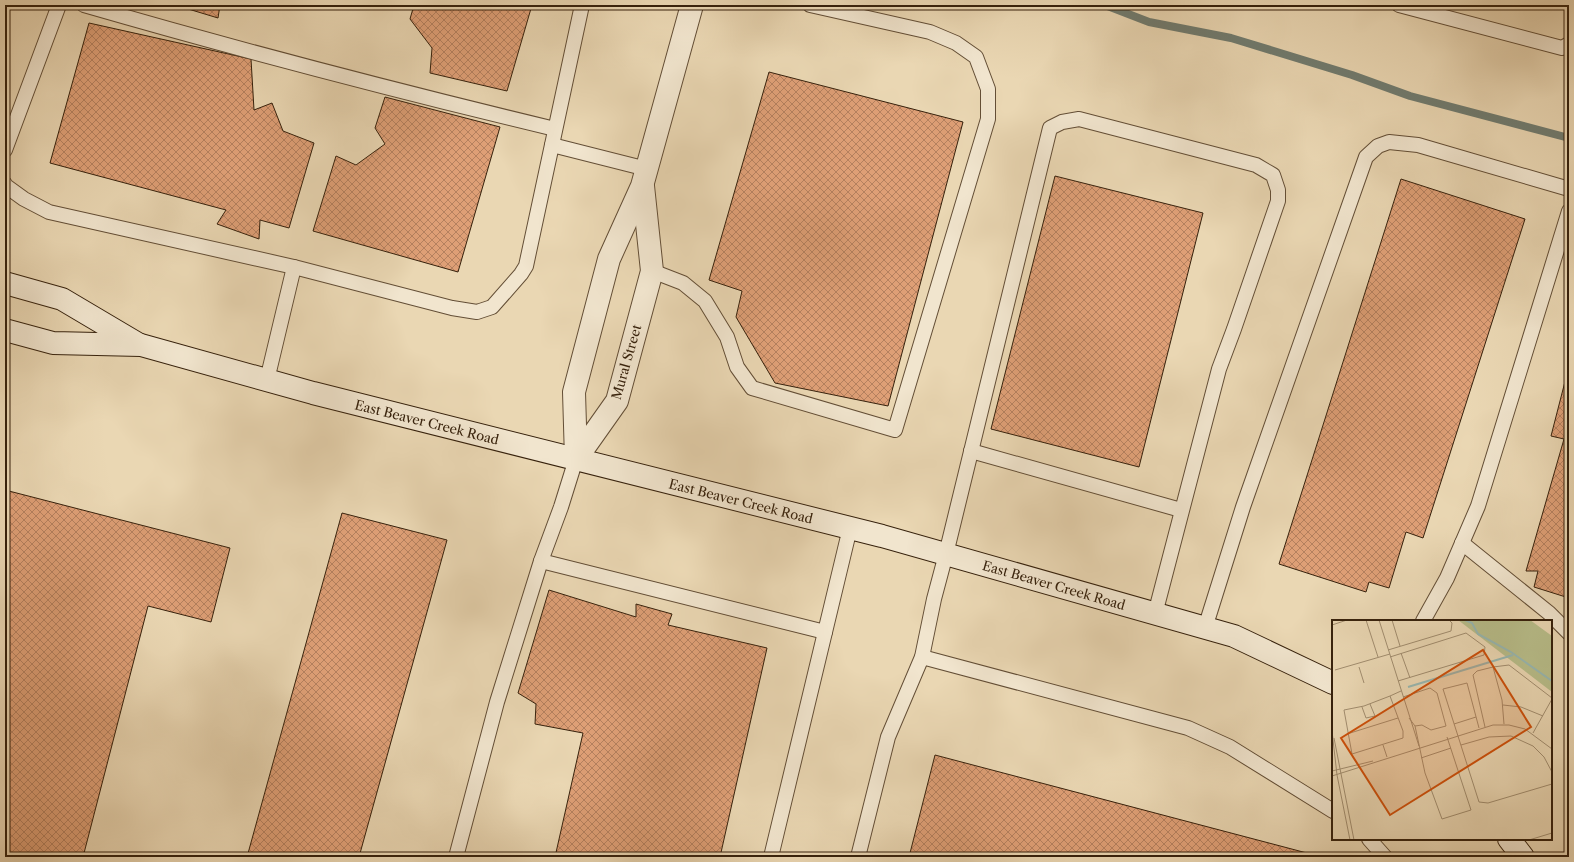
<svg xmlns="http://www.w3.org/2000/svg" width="1574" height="862" viewBox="0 0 1574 862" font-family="'Libre Caslon Text',serif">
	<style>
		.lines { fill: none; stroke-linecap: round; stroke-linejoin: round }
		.stream { stroke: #717c70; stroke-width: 8 }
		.building { fill: url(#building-cross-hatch); stroke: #36210c }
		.lane-casing { stroke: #634e36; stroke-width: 16 }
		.street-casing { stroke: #634e36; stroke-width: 24 }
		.secondary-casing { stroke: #36210c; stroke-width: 24 }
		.lane { stroke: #f1e5ce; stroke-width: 14 }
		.street { stroke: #f1e5ce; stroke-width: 22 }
		.secondary { stroke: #f1e5ce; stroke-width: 22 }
		.labels { text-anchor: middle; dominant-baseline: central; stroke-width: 3.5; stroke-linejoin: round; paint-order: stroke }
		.street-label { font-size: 13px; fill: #36210c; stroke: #f1e5ce }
		.inset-river { fill: none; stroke: #98b8b2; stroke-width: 2 }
		.inset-road { fill: none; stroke: #a28e70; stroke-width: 1 }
		.view { fill: #cd510c; fill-opacity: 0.15; stroke: #cd510c; stroke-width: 2 }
		.inset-edge { fill: none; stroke: #36210c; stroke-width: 2 }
	</style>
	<defs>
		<pattern id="building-cross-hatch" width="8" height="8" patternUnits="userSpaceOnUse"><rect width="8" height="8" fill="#de9f76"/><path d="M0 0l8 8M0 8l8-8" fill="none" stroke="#b5815f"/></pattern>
	</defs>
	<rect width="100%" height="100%" fill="#ead7b3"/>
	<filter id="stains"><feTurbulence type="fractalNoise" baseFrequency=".005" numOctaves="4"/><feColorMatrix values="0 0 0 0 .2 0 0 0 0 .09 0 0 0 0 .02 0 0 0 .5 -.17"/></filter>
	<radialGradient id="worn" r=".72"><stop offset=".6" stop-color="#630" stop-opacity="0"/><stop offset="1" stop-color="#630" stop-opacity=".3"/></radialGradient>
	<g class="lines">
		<path class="stream" d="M1105,5L1149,22L1231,38L1352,75L1410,96L1569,138"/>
	</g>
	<g class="building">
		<path d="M175,5H220L218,18Z"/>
		<path d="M414,5H532L507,91L430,73L432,48L410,19Z"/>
		<path d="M89,23L251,59L254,110L272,103L283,131L314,143L289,228L260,220L259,239L217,224L226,210L50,163Z"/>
		<path d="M769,72L963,122L888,406L775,383L736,317L742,291L709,280Z"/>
		<path d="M385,97L500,127L458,272L313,231L336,156L356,165L385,144L375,128Z"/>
		<path d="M1055,176L1203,213L1139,467L991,429Z"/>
		<path d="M1401,179L1525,219L1423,538L1406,532L1389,588L1369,582L1366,592L1279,564Z"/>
		<path d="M1569,366V598L1534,587L1538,571H1526L1564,439L1551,436Z"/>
		<path d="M5,490L230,548L211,622L148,606L83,857H5Z"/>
		<path d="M342,513L447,540L359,857H247Z"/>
		<path d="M549,590L636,617V604L672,614L668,625L767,648L720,857H555L583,733L535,724L536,704L518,693Z"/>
		<path d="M935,755L1322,857H909Z"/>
	</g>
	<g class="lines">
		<g class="lane-casing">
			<g id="lane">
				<path d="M84,5C240,50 397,91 555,129"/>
				<path d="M1399,5L1562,48L1569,44"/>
				<path d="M552,145L647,169"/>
				<path d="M5,150L59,5"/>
				<path d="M5,184L6,186L24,199L49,212L294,267L452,308L477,312L492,307L521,274L526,266L582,5"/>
				<path d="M652,271L683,283L705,301L727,337L737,367L752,388L895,430L988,119V89L976,57L956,43L930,32L810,5"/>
				<path d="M267,380L294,267"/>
				<path d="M971,451L1181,510"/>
				<path d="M1462,543L1549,613L1569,633"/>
				<path d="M541,561L825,632"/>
				<path d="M1423,621L1447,578L1478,506L1569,211"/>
				<path d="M1205,628L1243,507L1366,157L1378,146L1389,142L1418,145L1569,189"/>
				<path d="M922,657L1188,728L1230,747L1333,811"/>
				<path d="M1369,839L1385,857"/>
				<path d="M456,857L497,702L541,561L561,507L576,459"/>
				<path d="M771,857L850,528"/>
				<path d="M858,857L888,737L922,657L934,599L946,554L1050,128L1062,122L1079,119L1256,165L1273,175L1278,190V201L1234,329L1219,369L1155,614"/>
			</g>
		</g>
		<g class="street-casing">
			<g id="street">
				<path d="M576,459L574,392L609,259L642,186L692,5"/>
				<path d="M576,459L617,401L652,271L643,186"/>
			</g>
		</g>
		<g class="secondary-casing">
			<g id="secondary">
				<path d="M5,283L62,299L138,344"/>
				<path d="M5,330L53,343L141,345L313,393L882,536L1234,636L1333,683"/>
				<path d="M1509,839L1523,857"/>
			</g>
		</g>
		<use href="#lane" class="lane"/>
		<use href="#street" class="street"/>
		<use href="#secondary" class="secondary"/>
	</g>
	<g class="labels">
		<g class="street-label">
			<text transform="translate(626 362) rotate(-74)">Mural Street</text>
			<text transform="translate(427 422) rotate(14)">East Beaver Creek Road</text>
			<text transform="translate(741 501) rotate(14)">East Beaver Creek Road</text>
			<text transform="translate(1054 585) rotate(16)">East Beaver Creek Road</text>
		</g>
	</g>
	<g transform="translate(1332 620)">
		<rect width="220" height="220" fill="#ead7b3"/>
		<path d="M126,0H198L220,16V72Z" fill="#b8be8b"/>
		<path d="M129,0H150L158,13L157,22Z" fill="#b8be8b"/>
		<path class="inset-river" d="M133,0L140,3L146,14L179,32L220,61M76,67L181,35"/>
		<path class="inset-road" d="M34,0L46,37M47,0L87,126M60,0L68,26M0,5L15,0M56,30L119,11L120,3L117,0M69,33L78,58M58,37L134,13L153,27L152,35L66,61M27,47L32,63M161,47L177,45L220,78M3,50L58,34M58,76L32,86L12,90L20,134L71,118V111L58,76L69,71M71,77L98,68L105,73L114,106L99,110L90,105L83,106M171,85L189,87L211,96M30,87L34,98L43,96L38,84M77,98L83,106L93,153L110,199L139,190L115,117M122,104L144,97M153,107L141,55L145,51L161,47L170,80L172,104M147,108L135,63L111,69L147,182L156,183L220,164M0,111L5,155L18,220M201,113L220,79M15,114L66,98M2,118L22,220M51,125L55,137M129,125L157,117L179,116L201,126L212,137L220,152M89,138L119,128M0,151L41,141M0,156L161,105H177L193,109L220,129M197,220L220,213"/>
		<path class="view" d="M151,30L199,107L58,195L9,118Z"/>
		<rect width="220" height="220" class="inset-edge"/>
	</g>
	<rect width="1574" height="862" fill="none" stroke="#ead7b3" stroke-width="20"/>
	<rect x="6" y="6" width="1562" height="850" fill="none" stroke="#36210c" stroke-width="2"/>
	<rect x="10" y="10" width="1554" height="842" fill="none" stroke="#36210c"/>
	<rect width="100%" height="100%" filter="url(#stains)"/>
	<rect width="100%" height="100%" fill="url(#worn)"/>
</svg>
